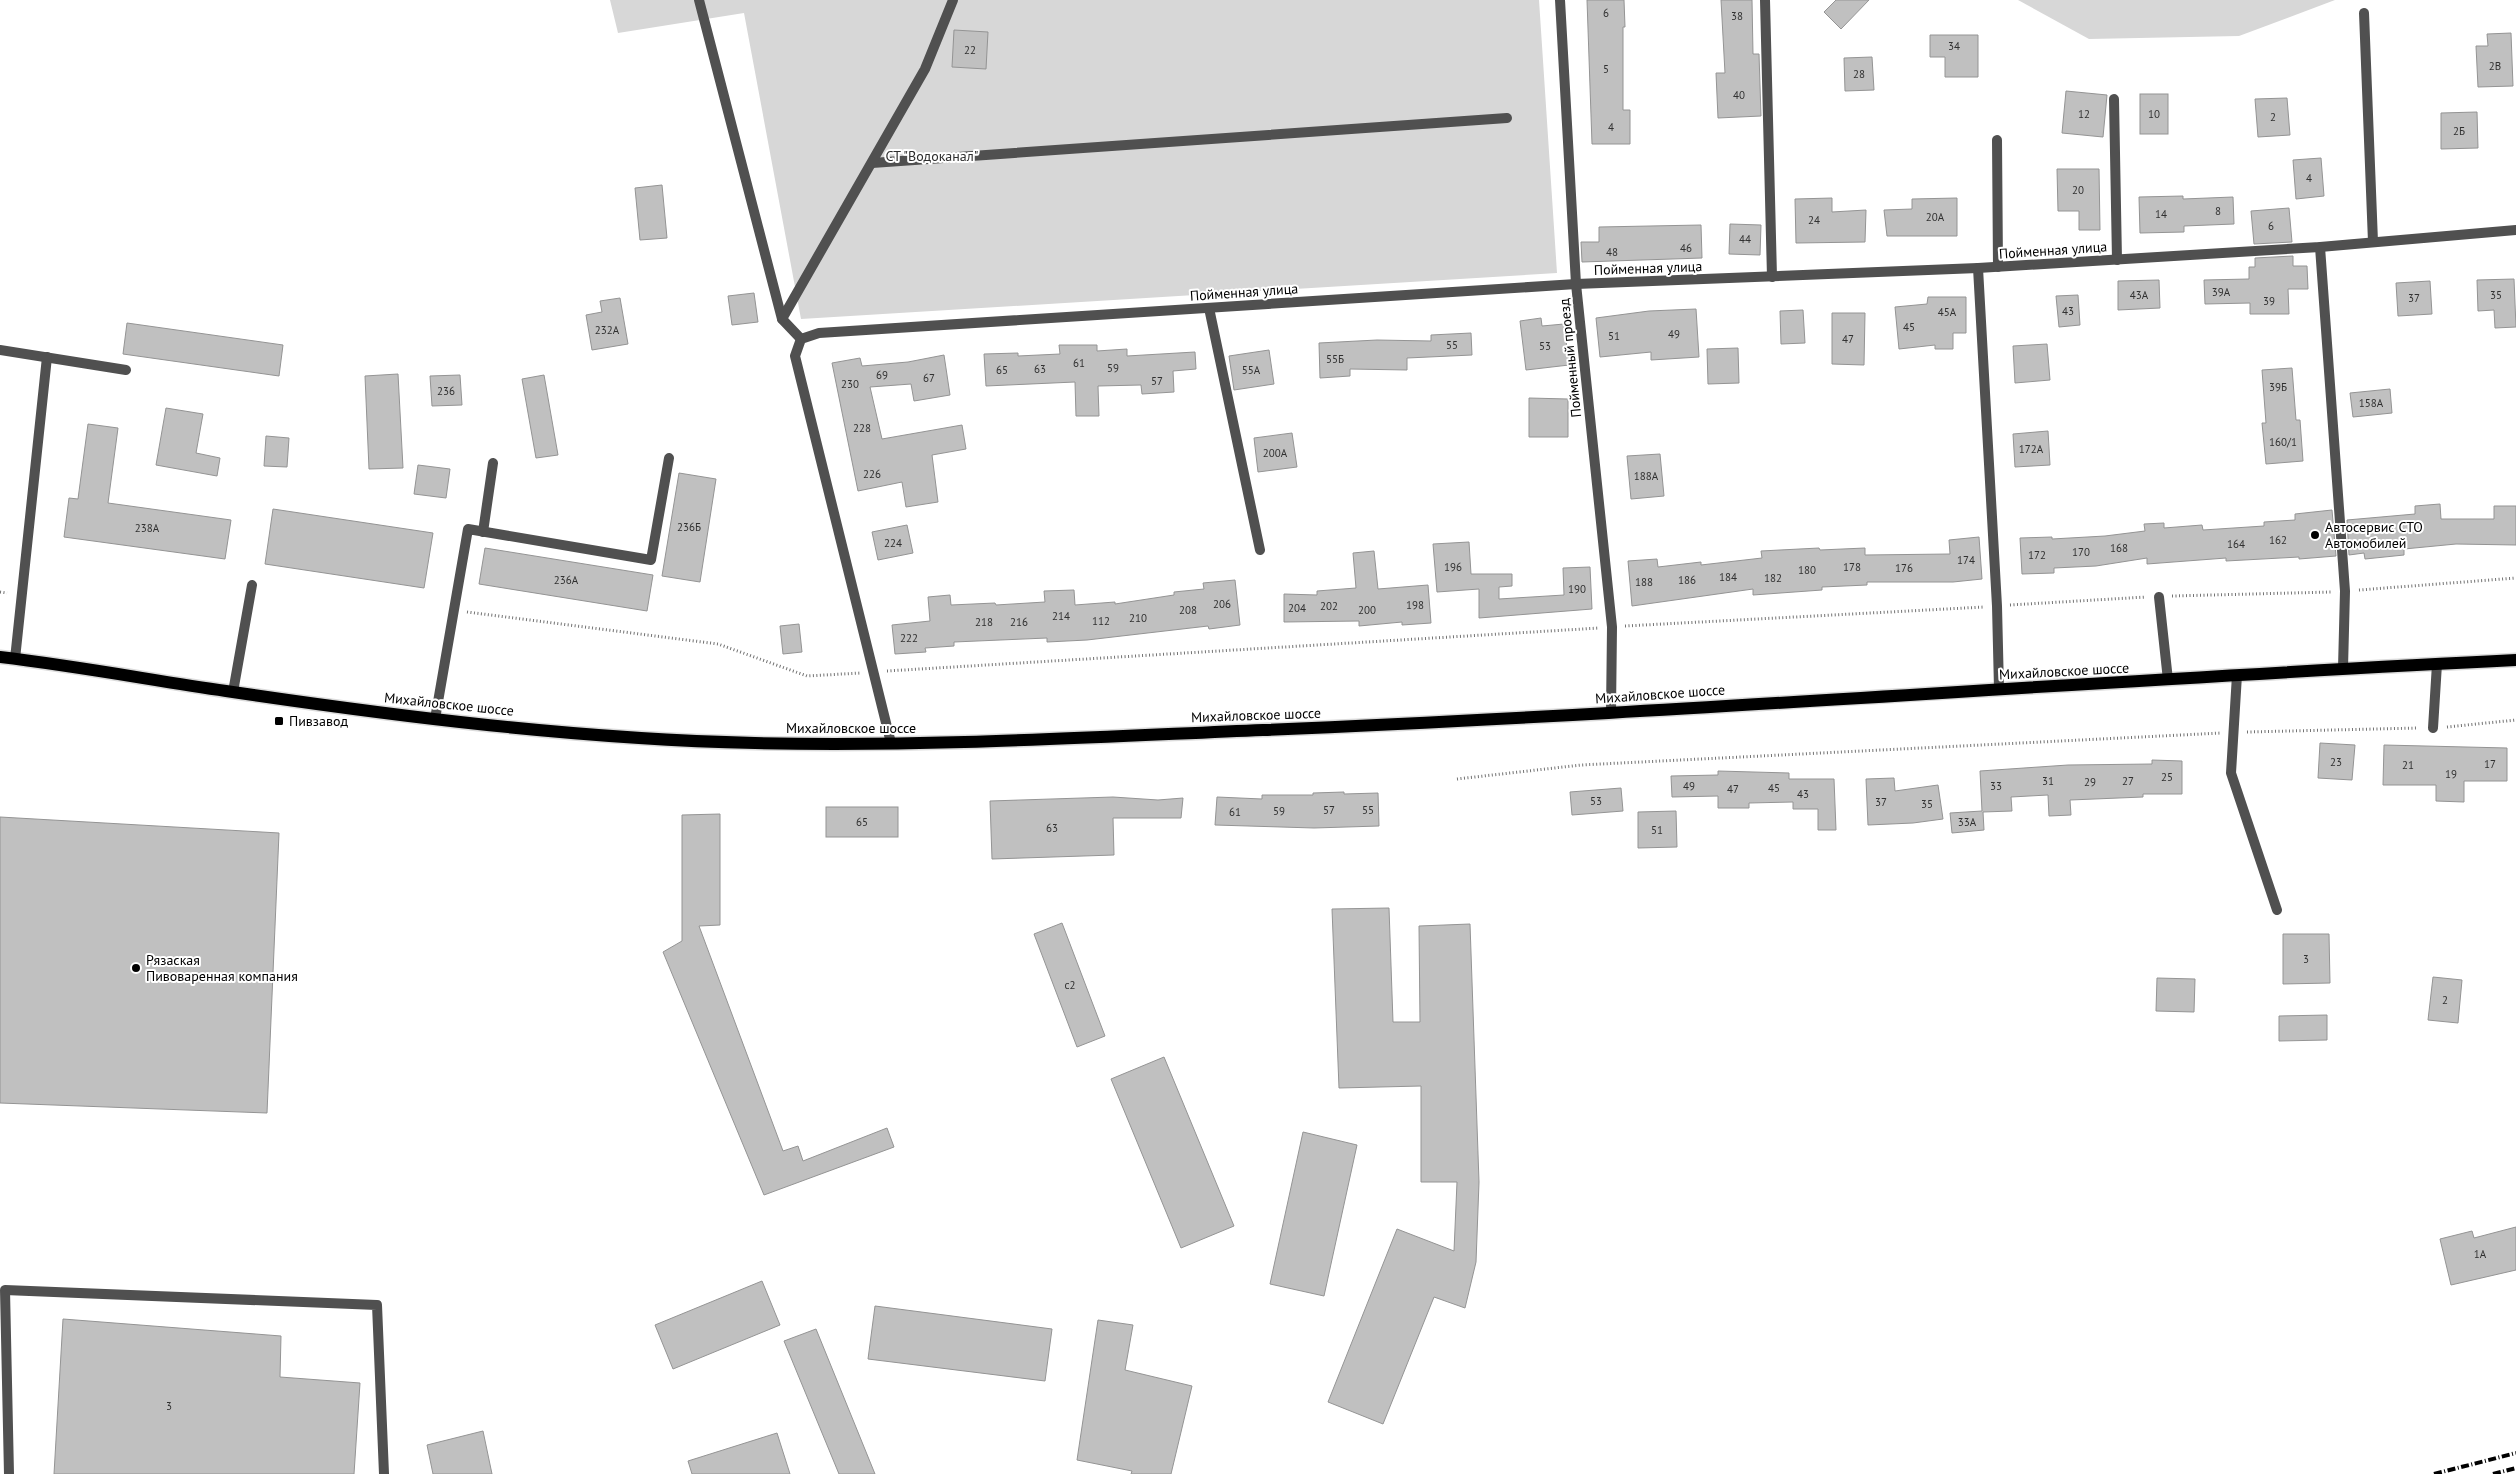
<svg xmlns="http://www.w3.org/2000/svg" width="2516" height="1474" viewBox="0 0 2516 1474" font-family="'PT Sans',sans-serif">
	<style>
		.green { fill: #d7d7d7 }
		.building { fill: #c0c0c0; stroke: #949494 }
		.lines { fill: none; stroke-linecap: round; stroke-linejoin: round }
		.primary-casing { stroke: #dbdbdb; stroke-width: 15 }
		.path { stroke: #727272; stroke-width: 3; stroke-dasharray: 1 2.5; stroke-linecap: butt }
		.lane { stroke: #505050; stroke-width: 10 }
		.street { stroke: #505050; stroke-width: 10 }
		.primary { stroke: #000; stroke-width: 12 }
		.rail { stroke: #000; stroke-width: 4; stroke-dasharray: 8 2.5 1 2.5; stroke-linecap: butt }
		.poi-dot { fill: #000; stroke: #fff; stroke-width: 2 }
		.labels { text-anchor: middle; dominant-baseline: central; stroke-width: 4; stroke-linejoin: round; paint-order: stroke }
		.number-label { font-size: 11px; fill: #303030 }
		.park-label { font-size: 14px; fill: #2e2e2e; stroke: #fff }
		.street-label { font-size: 14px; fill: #000; stroke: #fff }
		.poi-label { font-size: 14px; fill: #000; stroke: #fff; text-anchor: start }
	</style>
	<rect width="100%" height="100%" fill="#fff"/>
	<g class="green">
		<path d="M610,0H1539L1557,273L801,319L744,13L618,33Z"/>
		<path d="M2018,0H2335L2239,36L2089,39Z"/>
	</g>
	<g class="building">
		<path d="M1587,0H1624L1625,27H1623V110H1630V144H1592Z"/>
		<path d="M1721,0H1752L1753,54H1759L1761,116L1718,118L1716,73H1725Z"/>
		<path d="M1836,0H1869L1841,29L1824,12Z"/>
		<path d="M954,30L988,32L986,69L952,67Z"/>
		<path d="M2511,33L2513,86L2478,87L2476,46H2488L2487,34Z"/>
		<path d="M1930,35H1978V77H1945V57H1930Z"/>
		<path d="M1872,57L1874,90L1845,91L1844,58Z"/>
		<path d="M2066,91L2107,95L2103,137L2062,133Z"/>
		<rect x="2140" y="94" width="28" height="40"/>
		<path d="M2287,98L2290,135L2258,137L2255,99Z"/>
		<path d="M2477,112L2478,148L2441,149V113Z"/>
		<path d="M2321,158L2324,196L2296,199L2293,160Z"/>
		<path d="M2057,169H2099L2100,230H2079V211H2058Z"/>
		<path d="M662,185L667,238L640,240L635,188Z"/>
		<path d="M2183,196V199L2233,197L2234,224L2184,226V232L2140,233L2139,197Z"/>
		<path d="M1832,198V212L1866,210L1865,242L1796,243L1795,199Z"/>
		<path d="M1957,198V236H1887L1884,210L1912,209V199Z"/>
		<path d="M2289,208L2292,242L2254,244L2251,211Z"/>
		<path d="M1730,224L1761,225L1760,255L1729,254Z"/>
		<path d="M1701,225L1702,258L1582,262L1581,242H1599V227Z"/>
		<path d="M2293,256V266H2307L2308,289H2288L2289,314H2250V303L2205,304L2204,280L2249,279V267H2255V258Z"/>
		<path d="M2514,279L2516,327L2495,328L2494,310L2478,311L2477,280Z"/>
		<path d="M2159,280L2160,308L2118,310V281Z"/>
		<path d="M2430,281L2432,314L2398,316L2396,283Z"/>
		<path d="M754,293L758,322L732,325L728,296Z"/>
		<path d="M2078,295L2080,325L2059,327L2056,296Z"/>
		<path d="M1928,297H1966V333H1953V349H1935V345L1899,349L1895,307L1927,304Z"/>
		<path d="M620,298L628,344L592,350L586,315L602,312L600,301Z"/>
		<path d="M1696,309L1699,357L1651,360V352L1600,357L1596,318L1649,311Z"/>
		<path d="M1803,310L1805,343L1781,344L1780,311Z"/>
		<path d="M1832,313H1865L1864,365L1832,364Z"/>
		<path d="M1541,318L1542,326L1564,324L1569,365L1526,370L1520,321Z"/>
		<path d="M127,323L283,345L279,376L123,354Z"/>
		<path d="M1471,333L1472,355L1407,358V370L1350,369V376L1320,378L1319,343L1377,340L1431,341V335Z"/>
		<path d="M2047,344L2050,380L2015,383L2013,346Z"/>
		<path d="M1059,345H1097V351L1127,349V356L1195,352L1196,369L1173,371L1174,392L1142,394L1141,385L1098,386L1099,416H1076L1075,382L986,386L984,354L1018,353V356L1060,354Z"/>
		<path d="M1738,348L1739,383L1708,384L1707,349Z"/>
		<path d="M1269,350L1274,384L1234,390L1229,356Z"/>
		<path d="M944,355L950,395L914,401L911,384L870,387L882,439L962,425L966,449L932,455L938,502L906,507L902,482L858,491L832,363L860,358L862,366L908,362Z"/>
		<path d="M2292,368L2296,420H2300L2303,461L2266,464L2262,423H2266L2262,370Z"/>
		<path d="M398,374L403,468L369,469L365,376Z"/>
		<path d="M460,375L462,405L432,406L430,376Z"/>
		<path d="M544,375L558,455L536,458L522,379Z"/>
		<path d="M2390,389L2392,413L2353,417L2350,393Z"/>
		<path d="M1529,398L1568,399V437H1529Z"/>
		<path d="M166,408L203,414L196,453L220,458L217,476L156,465Z"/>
		<path d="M88,424L118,428L108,503L231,520L225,559L64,537L69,498L78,499Z"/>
		<path d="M2048,431L2050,465L2015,467L2013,434Z"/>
		<path d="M1292,433L1297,467L1258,472L1254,438Z"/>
		<path d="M266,436L289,438L287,467L264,466Z"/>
		<path d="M1660,454L1664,496L1631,499L1627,456Z"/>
		<path d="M418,465L450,469L446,498L414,494Z"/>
		<path d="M679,473L716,479L700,582L662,576Z"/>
		<path d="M2440,504L2441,519H2494V506H2516V545L2456,544L2404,549V555L2365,559L2364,553L2349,555L2347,520L2415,514V506Z"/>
		<path d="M273,509L433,533L424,588L265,564Z"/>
		<path d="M2332,510L2336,556L2299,559V557L2226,561V558L2147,564V558L2096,566L2054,568V573L2022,574L2020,538L2052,537V539L2105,536L2145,531L2144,524L2164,523V528L2202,525L2203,530L2264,526V522L2295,520V514Z"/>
		<path d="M907,525L913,553L878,560L872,532Z"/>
		<path d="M1979,537L1982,579L1953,582H1867V585L1822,587V590L1753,595V589L1632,606L1628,561L1657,559L1658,567L1701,562V565L1762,558L1761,551L1819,548L1820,550L1865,548V555L1950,554L1949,540Z"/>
		<path d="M1469,542L1471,574H1512V586L1499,587V599L1564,595L1563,568L1590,567L1592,609L1479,618V589L1437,592L1433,544Z"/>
		<path d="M485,548L653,575L647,611L479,584Z"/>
		<path d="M1374,551L1378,589L1428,585L1431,623L1402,625V622L1359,626V621L1284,622V594L1317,595V591L1356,588L1353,553Z"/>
		<path d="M1235,580L1240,625L1209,629L1208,626L1087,640L1047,642V638L954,642V646L925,648L926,652L895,654L892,625L930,621L928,597L950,595L951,605L995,603L996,605L1045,602L1044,591L1074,590L1075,605L1115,602V604L1174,595V592L1204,589L1203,583Z"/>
		<path d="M799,624L802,652L783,654L780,626Z"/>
		<path d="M2320,743L2355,745L2352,780L2318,778Z"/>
		<path d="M2384,745L2507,748V781H2464V802L2436,801V785H2383Z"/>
		<path d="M2152,760L2182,761V794H2143V797L2070,800L2071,815L2049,816L2048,795L2011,797L2012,811L1983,812L1984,830L1952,833L1950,813L1982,811L1980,771L2068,765L2152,764Z"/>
		<path d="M1718,771L1789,773V779H1834L1836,830H1818V809H1793V802L1749,803V808H1718V796L1672,797L1671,776L1718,775Z"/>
		<path d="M1894,778L1895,791L1938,785L1943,819L1913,823L1868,825L1866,779Z"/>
		<path d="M1621,788L1623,811L1572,815L1570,792Z"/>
		<path d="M1344,792V794L1378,793L1379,826L1314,828L1215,825L1217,797L1262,799V795H1313V793Z"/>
		<path d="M1113,797L1158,800L1183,798L1181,818H1113L1114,855L992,859L990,801Z"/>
		<rect x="826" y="807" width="72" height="30"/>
		<path d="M1676,811L1677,847L1638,848V812Z"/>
		<path d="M720,814V925L699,926L783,1151L798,1146L803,1161L887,1128L894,1147L764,1195L663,952L682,941V815Z"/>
		<path d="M0,817L279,833L267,1113L0,1103Z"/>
		<path d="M1389,908L1393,1022H1420L1419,926L1470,924L1479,1182L1476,1262L1465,1308L1434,1297L1383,1424L1328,1402L1397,1229L1454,1251L1457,1182H1421V1086L1339,1088L1332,909Z"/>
		<path d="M1062,923L1105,1036L1077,1047L1034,934Z"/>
		<path d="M2283,934H2329L2330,983L2283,984Z"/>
		<path d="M2433,977L2462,980L2458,1023L2428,1020Z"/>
		<path d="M2157,978L2195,979L2194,1012L2156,1011Z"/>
		<path d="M2327,1015V1040L2279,1041V1016Z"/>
		<path d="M1164,1057L1234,1226L1181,1248L1111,1079Z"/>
		<path d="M1303,1132L1357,1145L1324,1296L1270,1284Z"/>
		<path d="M2516,1227V1270L2451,1285L2440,1239L2472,1231L2474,1238Z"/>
		<path d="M762,1281L780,1325L673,1369L655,1325Z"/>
		<path d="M875,1306L1052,1329L1045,1381L868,1359Z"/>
		<path d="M63,1319L281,1336L280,1377L360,1383L354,1474H54Z"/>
		<path d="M1098,1320L1133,1325L1125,1370L1192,1386L1171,1474H1131L1132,1471L1077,1460Z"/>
		<path d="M816,1329L875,1474H839L784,1341Z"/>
		<path d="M483,1431L492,1474H433L427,1445Z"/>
		<path d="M777,1433L790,1474H692L688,1461Z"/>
	</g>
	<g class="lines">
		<g class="primary-casing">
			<path id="primary" d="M0,657C76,666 151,680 226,691C401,717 578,739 755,743C924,747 1094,737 1263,730C1681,713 2098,680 2516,660"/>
		</g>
		<g class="path">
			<path d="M2359,590L2516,578"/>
			<path d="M0,592L7,593"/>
			<path d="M2172,596L2331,592"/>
			<path d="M2010,605L2146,597"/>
			<path d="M467,612L718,644L807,676L861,673"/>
			<path d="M1625,626L1984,607"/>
			<path d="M887,671L1599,628"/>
			<path d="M2447,727L2516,720"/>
			<path d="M2247,732L2418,728"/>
			<path d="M1457,779L1581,765L2221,733"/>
		</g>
		<g class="lane">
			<path d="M699,0L782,319L801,339"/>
			<path d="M1765,0L1772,277"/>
			<path d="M2364,13L2373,242"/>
			<path d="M2114,99L2117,260"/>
			<path d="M1997,140L1998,267"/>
			<path d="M872,163L1507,118"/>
			<path d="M1209,308L1260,550"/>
			<path d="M782,319L925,69L953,0"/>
			<path d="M0,350L126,370"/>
			<path d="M483,532L493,463"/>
			<path d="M2159,597L2168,680"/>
			<path d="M15,659L47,357"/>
			<path d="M2237,675L2231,773L2277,910"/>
			<path d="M233,692L252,585"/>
			<path d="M435,719L468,529L651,560L669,458"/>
			<path d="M2433,728L2437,664"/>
			<path d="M9,1474L5,1290L377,1305L384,1474"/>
		</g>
		<g class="street">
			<path d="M1560,0L1576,284L1612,627L1611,712"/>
			<path d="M2320,247L2345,591L2343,668"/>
			<path d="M1978,268L1997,606L1999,689"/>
			<path d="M891,743L795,356L801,339L819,333L1576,284L1978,268L2320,247L2516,230"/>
		</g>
		<use href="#primary" class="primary"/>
		<g class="rail">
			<path d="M2434,1474L2516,1453"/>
			<path d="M2493,1474L2516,1468"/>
		</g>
	</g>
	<g class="poi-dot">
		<circle cx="2315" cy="535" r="5"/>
		<rect x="274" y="716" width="10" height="10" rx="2.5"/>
		<circle cx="136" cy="968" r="5"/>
	</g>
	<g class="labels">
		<g class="number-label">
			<text x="1606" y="13">6</text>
			<text x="1737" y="16">38</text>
			<text x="1954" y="46">34</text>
			<text x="970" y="50">22</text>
			<text x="2495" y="66">2В</text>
			<text x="1606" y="69">5</text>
			<text x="1859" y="74">28</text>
			<text x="1739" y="95">40</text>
			<text x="2084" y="114">12</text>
			<text x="2154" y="114">10</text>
			<text x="2273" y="117">2</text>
			<text x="1611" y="127">4</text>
			<text x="2459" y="131">2Б</text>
			<text x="2309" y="178">4</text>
			<text x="2078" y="190">20</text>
			<text x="2218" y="211">8</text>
			<text x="2161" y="214">14</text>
			<text x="1935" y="217">20А</text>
			<text x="1814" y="220">24</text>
			<text x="2271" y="226">6</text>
			<text x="1745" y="239">44</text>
			<text x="1686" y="248">46</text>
			<text x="1612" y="252">48</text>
			<text x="2221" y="292">39А</text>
			<text x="2139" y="295">43А</text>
			<text x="2496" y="295">35</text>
			<text x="2414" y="298">37</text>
			<text x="2269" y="301">39</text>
			<text x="2068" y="311">43</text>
			<text x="1947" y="312">45А</text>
			<text x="1909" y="327">45</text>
			<text x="607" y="330">232А</text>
			<text x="1674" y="334">49</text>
			<text x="1614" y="336">51</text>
			<text x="1848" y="339">47</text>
			<text x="1452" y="345">55</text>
			<text x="1545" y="346">53</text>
			<text x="1335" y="359">55Б</text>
			<text x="1079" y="363">61</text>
			<text x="1113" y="368">59</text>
			<text x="1040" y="369">63</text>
			<text x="1002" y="370">65</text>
			<text x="1251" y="370">55А</text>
			<text x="882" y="375">69</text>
			<text x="929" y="378">67</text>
			<text x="1157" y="381">57</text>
			<text x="850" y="384">230</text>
			<text x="2278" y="387">39Б</text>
			<text x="446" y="391">236</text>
			<text x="2371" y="403">158А</text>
			<text x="862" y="428">228</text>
			<text x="2283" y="442">160/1</text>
			<text x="2031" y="449">172А</text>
			<text x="1275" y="453">200А</text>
			<text x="872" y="474">226</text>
			<text x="1646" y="476">188А</text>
			<text x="689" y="527">236Б</text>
			<text x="147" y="528">238А</text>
			<text x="2278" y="540">162</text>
			<text x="893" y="543">224</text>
			<text x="2236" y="544">164</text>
			<text x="2119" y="548">168</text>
			<text x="2081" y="552">170</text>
			<text x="2037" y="555">172</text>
			<text x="1966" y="560">174</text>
			<text x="1453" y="567">196</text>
			<text x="1852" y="567">178</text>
			<text x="1904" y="568">176</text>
			<text x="1807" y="570">180</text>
			<text x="1728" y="577">184</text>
			<text x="1773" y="578">182</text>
			<text x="566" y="580">236А</text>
			<text x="1687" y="580">186</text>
			<text x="1644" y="582">188</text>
			<text x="1577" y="589">190</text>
			<text x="1222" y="604">206</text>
			<text x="1415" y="605">198</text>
			<text x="1329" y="606">202</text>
			<text x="1297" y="608">204</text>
			<text x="1188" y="610">208</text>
			<text x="1367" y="610">200</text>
			<text x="1061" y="616">214</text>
			<text x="1138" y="618">210</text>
			<text x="1101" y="621">112</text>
			<text x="984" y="622">218</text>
			<text x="1019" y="622">216</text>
			<text x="909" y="638">222</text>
			<text x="2336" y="762">23</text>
			<text x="2490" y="764">17</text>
			<text x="2408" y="765">21</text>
			<text x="2451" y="774">19</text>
			<text x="2167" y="777">25</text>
			<text x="2048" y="781">31</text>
			<text x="2128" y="781">27</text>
			<text x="2090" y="782">29</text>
			<text x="1689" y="786">49</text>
			<text x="1996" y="786">33</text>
			<text x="1774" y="788">45</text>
			<text x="1733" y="789">47</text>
			<text x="1803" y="794">43</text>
			<text x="1596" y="801">53</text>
			<text x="1881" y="802">37</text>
			<text x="1927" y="804">35</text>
			<text x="1329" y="810">57</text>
			<text x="1368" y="810">55</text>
			<text x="1279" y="811">59</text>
			<text x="1235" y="812">61</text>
			<text x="862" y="822">65</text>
			<text x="1967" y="822">33А</text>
			<text x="1052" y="828">63</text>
			<text x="1657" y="830">51</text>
			<text x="2306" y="959">3</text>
			<text x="1070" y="985">с2</text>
			<text x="2445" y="1000">2</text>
			<text x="2480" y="1254">1А</text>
			<text x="169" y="1406">3</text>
		</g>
		<g class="park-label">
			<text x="932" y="156">СТ "Водоканал"</text>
		</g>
		<g class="street-label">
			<text transform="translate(2053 250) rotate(-4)">Пойменная улица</text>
			<text transform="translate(1648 268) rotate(-2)">Пойменная улица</text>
			<text transform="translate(1244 292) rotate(-4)">Пойменная улица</text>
			<text transform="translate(1570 358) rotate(-96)">Пойменный проезд</text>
			<text transform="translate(2064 671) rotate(-3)">Михайловское шоссе</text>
			<text transform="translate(1660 694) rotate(-4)">Михайловское шоссе</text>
			<text transform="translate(449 704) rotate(6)">Михайловское шоссе</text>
			<text transform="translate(1256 715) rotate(-2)">Михайловское шоссе</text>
			<text x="851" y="728">Михайловское шоссе</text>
		</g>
		<g class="poi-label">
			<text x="2325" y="527">Автосервис СТО<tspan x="2325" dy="16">Автомобилей</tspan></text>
			<text x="289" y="721">Пивзавод</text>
			<text x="146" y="960">Рязаская<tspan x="146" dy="16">Пивоваренная компания</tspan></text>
		</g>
	</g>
</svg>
